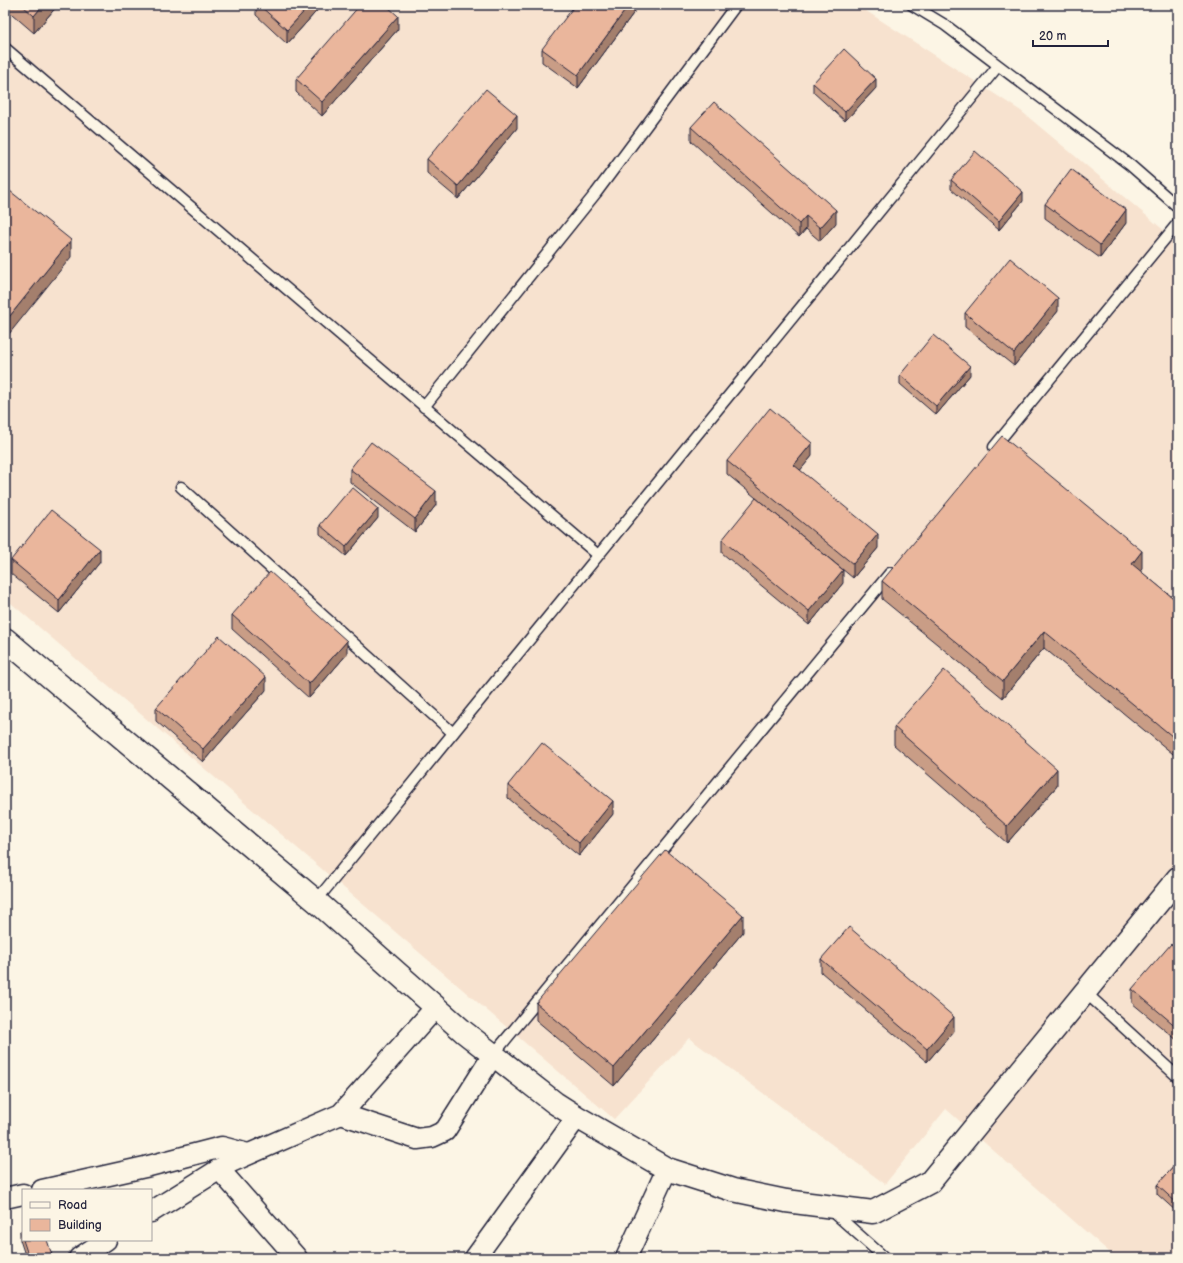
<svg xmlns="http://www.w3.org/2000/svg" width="1183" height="1263" viewBox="0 0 1183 1263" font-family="'Balsamiq Sans',sans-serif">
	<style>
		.built { fill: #f7e2cf }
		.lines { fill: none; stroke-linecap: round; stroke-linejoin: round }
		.service-casing { stroke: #22223b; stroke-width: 13 }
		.minor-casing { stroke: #22223b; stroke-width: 23 }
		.tertiary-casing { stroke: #22223b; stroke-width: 25 }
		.service { stroke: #fcf5e5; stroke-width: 10 }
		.minor { stroke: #fcf5e5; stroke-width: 20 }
		.tertiary { stroke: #fcf5e5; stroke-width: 22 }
		.wall { fill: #c99d86; stroke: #22223b }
		.shaded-wall { fill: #a47f6d; stroke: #22223b }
		.building { fill: #eab69c; stroke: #22223b }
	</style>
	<rect width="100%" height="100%" fill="#fcf5e5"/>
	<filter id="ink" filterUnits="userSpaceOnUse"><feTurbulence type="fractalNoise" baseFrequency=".025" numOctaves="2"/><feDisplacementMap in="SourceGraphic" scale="8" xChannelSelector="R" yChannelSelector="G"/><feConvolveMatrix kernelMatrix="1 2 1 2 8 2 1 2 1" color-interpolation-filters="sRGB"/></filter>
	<g filter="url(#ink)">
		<path class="built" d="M5,5H857L1021,111L1178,242V1258H1116L946,1109L885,1184L689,1038L614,1119L5,598Z"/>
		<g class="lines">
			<g class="service-casing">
				<g id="service">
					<path d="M912,5L945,25L1130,165L1178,207"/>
					<path d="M5,48L598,555"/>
					<path d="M424,407L596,193L736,5"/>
					<path d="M994,447L1178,223"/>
					<path d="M181,487L453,733"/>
					<path d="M316,901L998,66"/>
					<path d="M1085,992L1178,1077"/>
					<path d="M493,1055L890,573"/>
					<path d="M831,1210L885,1258"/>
				</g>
			</g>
			<g class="minor-casing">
				<g id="minor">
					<path d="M341,1114L417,1139L432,1137L445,1131L493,1055"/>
					<path d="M219,1169L297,1258"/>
					<path d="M42,1190L145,1167L222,1147L248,1154"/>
					<path d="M5,1198L23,1194"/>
					<path d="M151,1212L231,1162L341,1114L436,1007"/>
					<path d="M79,1258L106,1240"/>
					<path d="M475,1258L577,1117"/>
					<path d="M626,1258L667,1169"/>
				</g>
			</g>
			<g class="tertiary-casing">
				<path id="tertiary" d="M5,639L316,901L464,1032L555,1103L577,1117L667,1169L733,1190L786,1201L873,1212L930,1182L1178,878"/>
			</g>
			<use href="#service" class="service"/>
			<use href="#minor" class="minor"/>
			<use href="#tertiary" class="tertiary"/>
		</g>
		<g class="wall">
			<path d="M5,5H58L34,33L5,8Z"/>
			<path d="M256,5H322L287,44L256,15Z"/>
			<path d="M635,5V11L578,88L542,62V49Z"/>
			<path d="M398,29L322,116L296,92V79Z"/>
			<path d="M813,83L876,88L845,121L813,92Z"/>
			<path d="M691,127L836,223L820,241L806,229L799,237L691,141Z"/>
			<path d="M517,128L458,199L427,173V159Z"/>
			<path d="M951,180L1023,201L999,230L951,189Z"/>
			<path d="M1045,204L1126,223L1100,258L1045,218Z"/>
			<path d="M1058,311L1014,366L965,327V313Z"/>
			<path d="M900,375H970L936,415L900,384Z"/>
			<path d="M812,456L800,470L878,548L853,578L727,474V461Z"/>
			<path d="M350,469L436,505L415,532L350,482Z"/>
			<path d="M1178,481V500L1177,499V482Z"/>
			<path d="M378,518L346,556L320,534V525Z"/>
			<path d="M722,540L843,583L809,625L722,553Z"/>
			<path d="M11,560L100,562L59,613L11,574Z"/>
			<path d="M1142,569L1140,571L1178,602V758L1044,648L1003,698L882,599V581Z"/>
			<path d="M232,615L347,654L309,698L232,629Z"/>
			<path d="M266,690L203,762L156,721V708Z"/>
			<path d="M894,727L1057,786L1007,843L894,745Z"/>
			<path d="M508,785L613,814L579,856L508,798Z"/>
			<path d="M743,932L614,1086L536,1020V1003Z"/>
			<path d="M1178,950V1041L1132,1003V989Z"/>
			<path d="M821,959L954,1031L927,1062L821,972Z"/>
			<path d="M1178,1162V1213L1157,1194V1185Z"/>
			<path d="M20,1231L53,1258H26L20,1240Z"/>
		</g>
		<g class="shaded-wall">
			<path d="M43,5H58L34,33V16Z"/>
			<path d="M310,5H322L287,44V30Z"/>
			<path d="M629,5H635V11L578,88V75Z"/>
			<path d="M398,16V29L322,116V102Z"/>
			<path d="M876,79V88L845,121V112Z"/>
			<path d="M517,115V128L458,199V186Z"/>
			<path d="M1023,192V201L999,230V221Z"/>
			<path d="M836,210V223L820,241V228Z"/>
			<path d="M1126,210V223L1100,258V245Z"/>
			<path d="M806,216V229L799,237V224Z"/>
			<path d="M71,240V257L5,339V322Z"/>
			<path d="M1058,298V311L1014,366V353Z"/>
			<path d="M970,366V375L936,415V406Z"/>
			<path d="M812,443V456L794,478V465Z"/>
			<path d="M436,491V505L415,532V519Z"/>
			<path d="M378,509V518L346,556V547Z"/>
			<path d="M878,534V548L853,578V564Z"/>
			<path d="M100,549V562L59,613V600Z"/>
			<path d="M1142,551V569L1132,582V564Z"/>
			<path d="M843,570V583L809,625V611Z"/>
			<path d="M1044,631V648L1003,698V681Z"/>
			<path d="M347,641V654L309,698V684Z"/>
			<path d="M266,677V690L203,762V749Z"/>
			<path d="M1057,769V786L1007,843V826Z"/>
			<path d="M613,801V814L579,856V843Z"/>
			<path d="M743,915V932L614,1086V1068Z"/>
			<path d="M954,1017V1031L927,1062V1049Z"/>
		</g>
		<g class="building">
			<path d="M22,5H43L34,16Z"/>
			<path d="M259,5H310L287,30Z"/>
			<path d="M360,5H386L398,16L322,102L296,79Z"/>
			<path d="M575,5H629L578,75L542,49Z"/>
			<path d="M844,49L876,79L845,112L813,83Z"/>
			<path d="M486,89L517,115L458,186L427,159Z"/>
			<path d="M714,102L836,210L820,228L806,216L799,224L691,127Z"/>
			<path d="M975,151L1023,192L999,221L951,180Z"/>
			<path d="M1071,169L1126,210L1100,245L1045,204Z"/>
			<path d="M5,187L71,240L5,322Z"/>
			<path d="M1010,258L1058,298L1014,353L965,313Z"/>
			<path d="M933,335L970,366L936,406L900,375Z"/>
			<path d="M770,408L812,443L794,465L878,534L853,564L727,461Z"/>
			<path d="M1002,436L1142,551L1132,564L1178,602V741L1044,631L1003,681L882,581Z"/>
			<path d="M371,442L436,491L415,519L350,469Z"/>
			<path d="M352,487L378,509L346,547L320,525Z"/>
			<path d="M756,498L843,570L809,611L722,540Z"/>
			<path d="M51,510L100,549L59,600L11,560Z"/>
			<path d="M270,572L347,641L309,684L232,615Z"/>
			<path d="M219,636L266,677L203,749L156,708Z"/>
			<path d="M944,670L1057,769L1007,826L894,727Z"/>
			<path d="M542,743L613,801L579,843L508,785Z"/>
			<path d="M665,850L743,915L614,1068L536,1003Z"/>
			<path d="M849,927L954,1017L927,1049L821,959Z"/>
			<path d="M1171,944L1178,950V1028L1132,989Z"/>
			<path d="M1178,1162V1204L1157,1185Z"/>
			<path d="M23,1230V1240H47L53,1258H29L20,1231Z"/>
		</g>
	</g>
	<rect width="1183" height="1263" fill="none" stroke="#fcf5e5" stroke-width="20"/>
	<rect x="10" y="10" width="1163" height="1243" fill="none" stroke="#22223b" stroke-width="1.5" filter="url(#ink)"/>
	<rect x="22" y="1189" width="130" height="52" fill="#fcf5e5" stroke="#a5a1a1"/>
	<rect x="30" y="1202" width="20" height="6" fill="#fcf5e5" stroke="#a5a1a1"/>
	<text x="58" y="1209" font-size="12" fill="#22223b">Road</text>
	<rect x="30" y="1219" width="20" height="12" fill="#eab69c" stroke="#a5a1a1"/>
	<text x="58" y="1229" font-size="12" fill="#22223b">Building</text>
	<path d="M1033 40v6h75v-6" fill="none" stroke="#22223b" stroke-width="2"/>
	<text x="1039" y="40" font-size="12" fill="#22223b" stroke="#fcf5e5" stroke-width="3" paint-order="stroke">20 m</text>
</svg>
